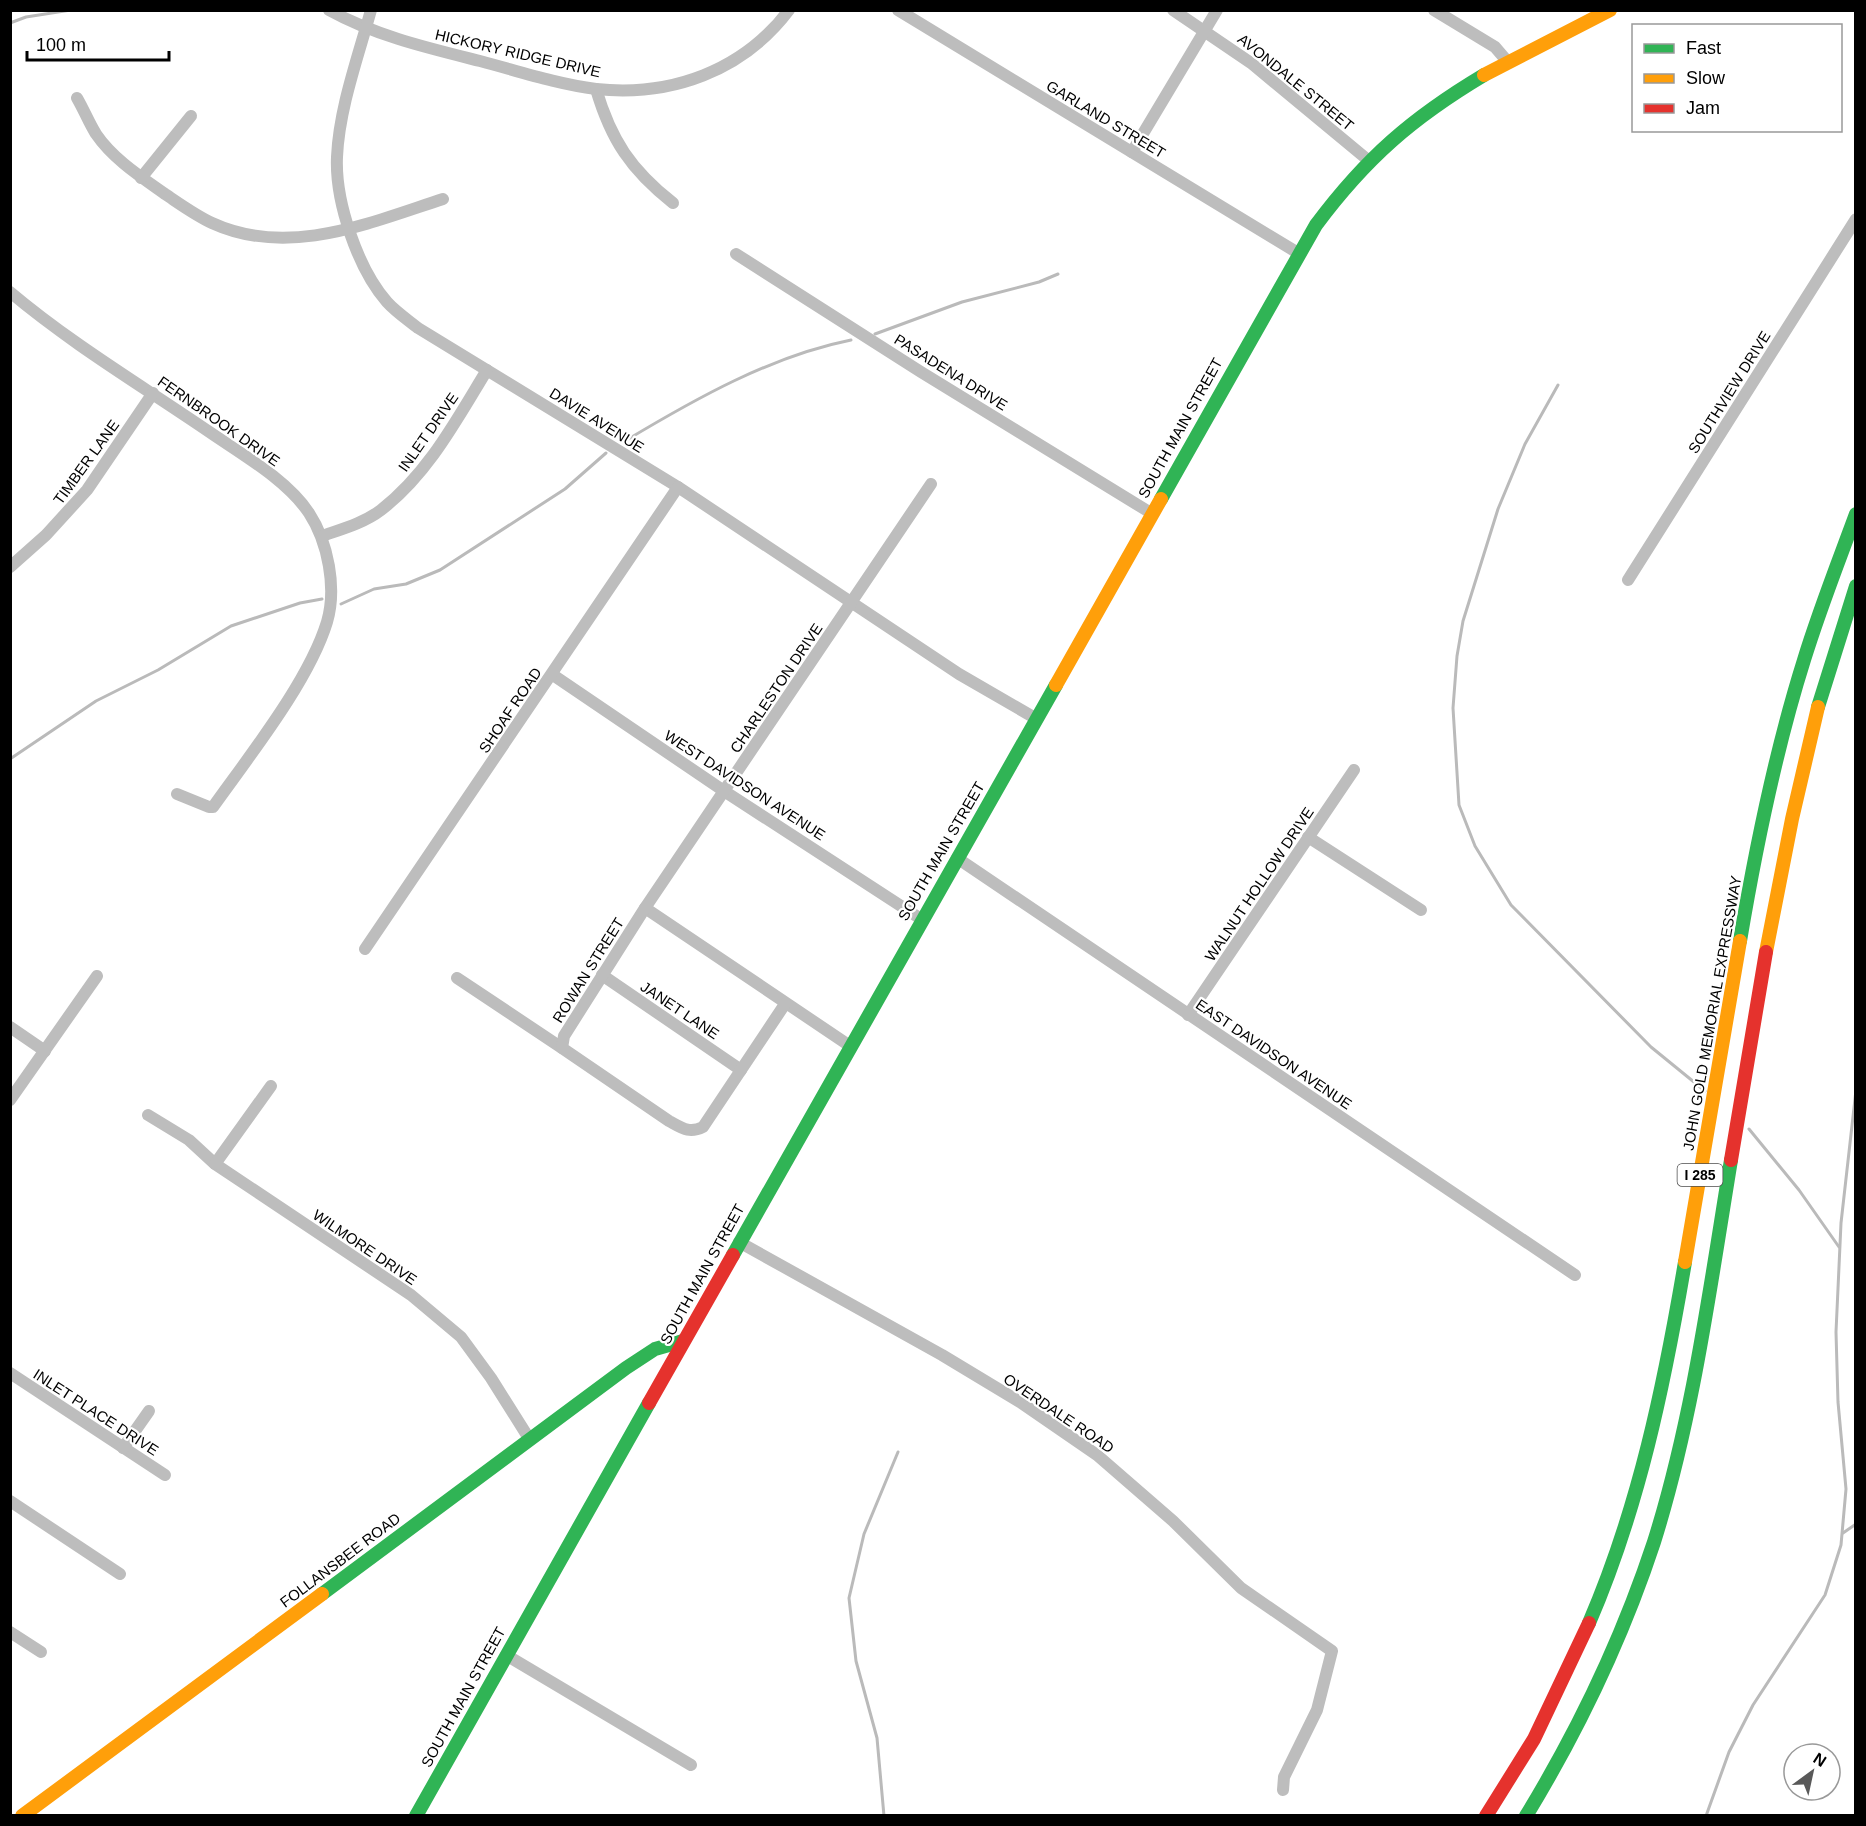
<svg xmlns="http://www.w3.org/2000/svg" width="1866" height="1826" viewBox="0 0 1866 1826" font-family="Arial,sans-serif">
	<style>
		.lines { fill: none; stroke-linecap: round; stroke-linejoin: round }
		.stream { stroke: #bababa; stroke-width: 3 }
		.street { stroke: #bdbdbd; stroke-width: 12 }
		.fast { stroke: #30b455; stroke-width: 14 }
		.slow { stroke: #ff9f0a; stroke-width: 14 }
		.jam { stroke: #e5322d; stroke-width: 14 }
		.labels { text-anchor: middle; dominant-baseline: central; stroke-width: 4.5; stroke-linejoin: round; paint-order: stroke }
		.shield { fill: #fff; stroke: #4c4c4c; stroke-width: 1.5 }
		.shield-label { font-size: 14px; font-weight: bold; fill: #000 }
		.street-label { font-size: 15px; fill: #000; stroke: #fff }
	</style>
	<rect width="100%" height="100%" fill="#fff"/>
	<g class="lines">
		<g class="stream">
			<path d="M10,23L26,17L71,10"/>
			<path d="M875,334L962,302L1039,282L1058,274"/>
			<path d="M1558,385L1525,444L1498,509L1463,621L1457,656L1453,708L1459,805L1475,846L1511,905L1651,1047L1705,1091"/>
			<path d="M625,441C695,399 771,356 851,340"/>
			<path d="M341,604L374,589L406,584L440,570L565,489L606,453"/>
			<path d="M10,759L96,701L158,670L231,626L300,603L322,599"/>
			<path d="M1749,1129L1799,1190L1839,1247"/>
			<path d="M1843,1533L1856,1524"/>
			<path d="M884,1816L877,1738L856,1661L849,1598L864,1534L898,1452"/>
			<path d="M1706,1816L1729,1752L1753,1705L1825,1595L1841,1545L1846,1489L1838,1402L1836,1332L1841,1223L1856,1090"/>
		</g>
		<g class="street">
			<path d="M329,10C376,36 428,48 480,61C518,71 557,84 596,89C671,97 743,71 789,10"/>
			<path d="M371,10C358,57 339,109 337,157C335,202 358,269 387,302C396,312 408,320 418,328L678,487L959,674L1035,718"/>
			<path d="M898,10L1298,253"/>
			<path d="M1173,10L1251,63L1368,160"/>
			<path d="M1434,10L1495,47L1507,61"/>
			<path d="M596,89C611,140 631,170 673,203"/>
			<path d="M77,98C84,110 89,123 96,134C113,159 141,177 165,194C180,204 195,215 212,223C288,258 369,223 443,199"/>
			<path d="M1132,152L1217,10"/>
			<path d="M141,178L191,116"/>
			<path d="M736,254L921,372L1151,513"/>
			<path d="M10,292C73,345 144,387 211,433C243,455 287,480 309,513C328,542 337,588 327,622C309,681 250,755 213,807H209L177,794"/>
			<path d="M322,536C342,529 364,523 381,510C428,474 457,419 487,370"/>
			<path d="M10,567L46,535L87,490L153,393"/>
			<path d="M1628,580L1856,219"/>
			<path d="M553,675L724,791L921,919"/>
			<path d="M1308,837L1421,910"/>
			<path d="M957,858L1575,1275"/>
			<path d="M645,908L850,1046"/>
			<path d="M365,949L678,487"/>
			<path d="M602,975L741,1070"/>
			<path d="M457,978L562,1048"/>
			<path d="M785,1004L703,1127C689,1134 682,1128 669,1121L562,1048L564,1036L645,908L931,484"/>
			<path d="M1188,1015L1354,770"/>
			<path d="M10,1027L45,1051"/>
			<path d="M10,1100L97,976"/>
			<path d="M148,1115L189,1140L215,1164L411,1295L461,1337L491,1378L530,1440"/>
			<path d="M215,1164L271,1086"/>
			<path d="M739,1242L942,1355L1020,1402L1097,1455L1173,1521L1241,1588L1332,1651L1317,1710L1284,1777L1283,1790"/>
			<path d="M10,1373L165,1475"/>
			<path d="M123,1448L149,1411"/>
			<path d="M10,1501L120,1574"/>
			<path d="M10,1632L41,1652"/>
			<path d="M506,1655L691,1765"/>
		</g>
		<g class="fast">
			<path d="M1161,499L1316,225C1366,158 1412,118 1484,75"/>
			<path d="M1818,707L1856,586"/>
			<path d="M1740,941C1756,846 1775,752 1804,660C1819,611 1838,563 1856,514"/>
			<path d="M733,1255L1056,685"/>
			<path d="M322,1594L626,1368L655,1349L683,1341"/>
			<path d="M1589,1623C1639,1507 1664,1386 1685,1262"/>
			<path d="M416,1816L649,1403"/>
			<path d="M1526,1816C1579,1729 1622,1639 1654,1542C1693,1418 1710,1287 1731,1160"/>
		</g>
		<g class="slow">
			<path d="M1484,75L1610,10"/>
			<path d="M1056,685L1161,499"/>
			<path d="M1766,952L1792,819L1818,707"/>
			<path d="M1685,1262L1740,941"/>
			<path d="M22,1816L322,1594"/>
		</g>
		<g class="jam">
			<path d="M1731,1160L1766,952"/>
			<path d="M649,1403L733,1255"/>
			<path d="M1486,1816L1534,1739L1589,1623"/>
		</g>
	</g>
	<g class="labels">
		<rect class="shield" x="1677.5" y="1164" width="45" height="22" rx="4.5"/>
		<g class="shield-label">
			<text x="1700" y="1175">I 285</text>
		</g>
		<g class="street-label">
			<text transform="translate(518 53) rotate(13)">HICKORY RIDGE DRIVE</text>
			<text transform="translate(1296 82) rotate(39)">AVONDALE STREET</text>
			<text transform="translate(1106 119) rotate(31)">GARLAND STREET</text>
			<text transform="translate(951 372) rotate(32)">PASADENA DRIVE</text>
			<text transform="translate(1729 392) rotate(-58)">SOUTHVIEW DRIVE</text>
			<text transform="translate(597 420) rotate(32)">DAVIE AVENUE</text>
			<text transform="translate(219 421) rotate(35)">FERNBROOK DRIVE</text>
			<text transform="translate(1180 428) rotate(-61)">SOUTH MAIN STREET</text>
			<text transform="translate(428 432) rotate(-55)">INLET DRIVE</text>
			<text transform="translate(86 462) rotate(-54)">TIMBER LANE</text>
			<text transform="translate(776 688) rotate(-56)">CHARLESTON DRIVE</text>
			<text transform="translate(510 710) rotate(-56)">SHOAF ROAD</text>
			<text transform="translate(745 785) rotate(33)">WEST DAVIDSON AVENUE</text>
			<text transform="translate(941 851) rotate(-60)">SOUTH MAIN STREET</text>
			<text transform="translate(1259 884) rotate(-56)">WALNUT HOLLOW DRIVE</text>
			<text transform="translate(588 970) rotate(-58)">ROWAN STREET</text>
			<text transform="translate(680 1010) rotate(34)">JANET LANE</text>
			<text transform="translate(1712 1013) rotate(-80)">JOHN GOLD MEMORIAL EXPRESSWAY</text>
			<text transform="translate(1274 1054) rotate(34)">EAST DAVIDSON AVENUE</text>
			<text transform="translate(365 1247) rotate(34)">WILMORE DRIVE</text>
			<text transform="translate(702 1274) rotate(-61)">SOUTH MAIN STREET</text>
			<text transform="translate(96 1412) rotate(33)">INLET PLACE DRIVE</text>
			<text transform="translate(1059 1413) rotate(34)">OVERDALE ROAD</text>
			<text transform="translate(340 1560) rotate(-37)">FOLLANSBEE ROAD</text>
			<text transform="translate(463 1697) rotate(-61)">SOUTH MAIN STREET</text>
		</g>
	</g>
	<rect width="1866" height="1826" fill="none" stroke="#000000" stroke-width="24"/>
	<rect x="1632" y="24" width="210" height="108" fill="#ffffff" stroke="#999999" stroke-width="1.5"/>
	<rect x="1644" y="44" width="30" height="9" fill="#30b455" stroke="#999999" stroke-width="1.5"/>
	<text x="1686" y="54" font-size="18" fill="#000000">Fast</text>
	<rect x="1644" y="74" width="30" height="9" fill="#ff9f0a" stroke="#999999" stroke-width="1.5"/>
	<text x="1686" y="84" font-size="18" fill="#000000">Slow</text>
	<rect x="1644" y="104" width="30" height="9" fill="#e5322d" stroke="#999999" stroke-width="1.5"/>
	<text x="1686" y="114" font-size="18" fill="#000000">Jam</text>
	<g transform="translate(1812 1772) rotate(33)"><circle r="28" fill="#ffffff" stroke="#999999" stroke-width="1.5"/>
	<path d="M0-4.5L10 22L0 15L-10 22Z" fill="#595959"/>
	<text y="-9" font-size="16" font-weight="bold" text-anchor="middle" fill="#000000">N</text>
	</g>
	<path d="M27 51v9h142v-9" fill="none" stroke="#000000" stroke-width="3"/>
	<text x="36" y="51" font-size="18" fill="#000000" stroke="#ffffff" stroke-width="4.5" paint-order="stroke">100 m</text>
</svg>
